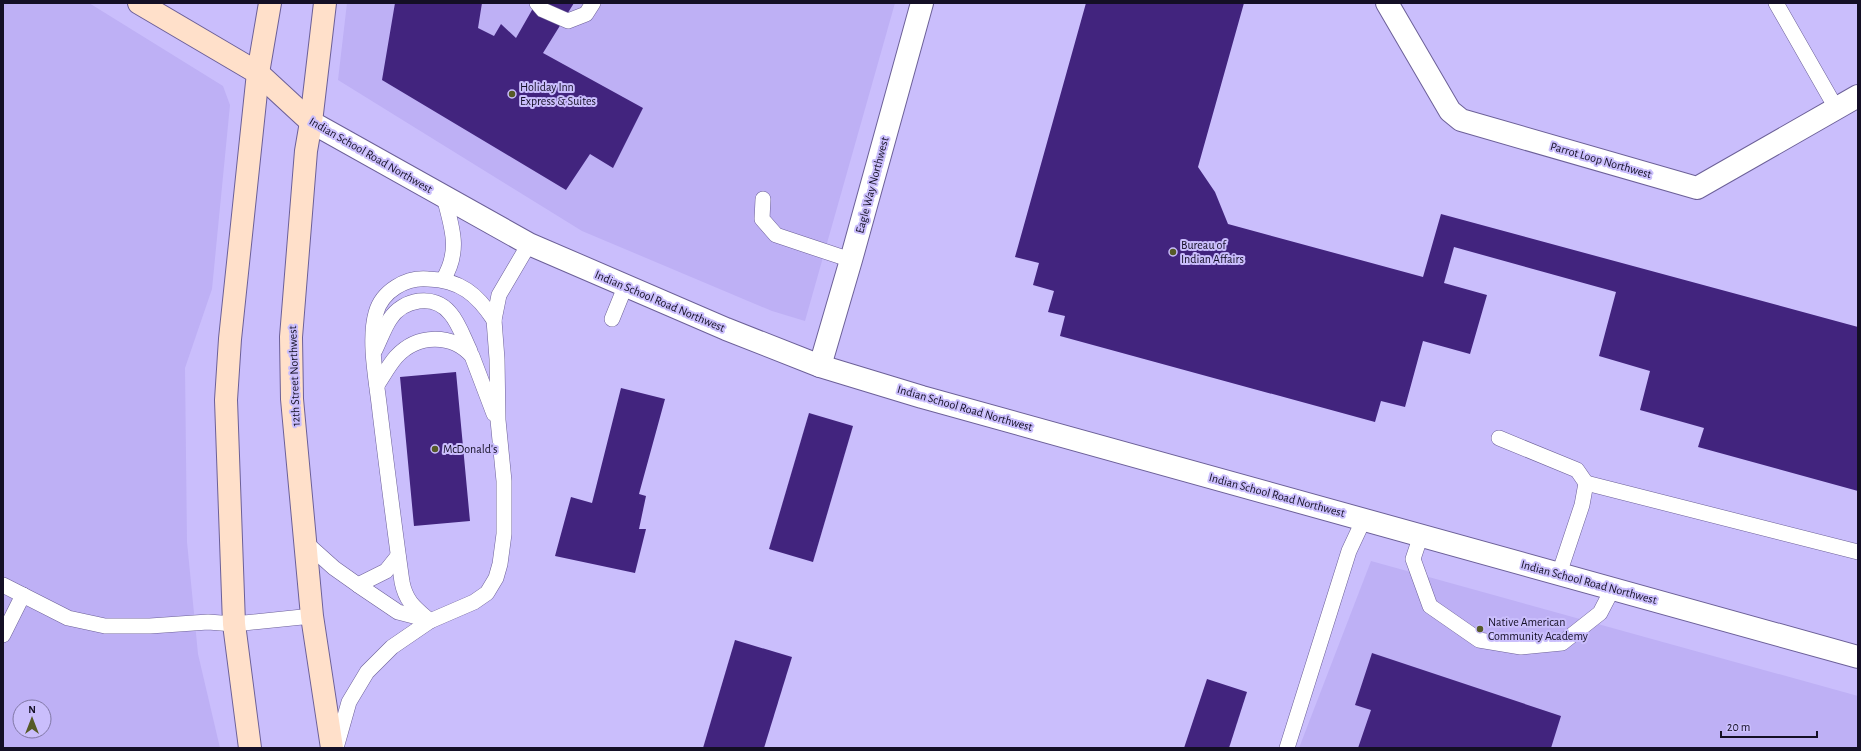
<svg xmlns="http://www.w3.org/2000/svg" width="1861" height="751" viewBox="0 0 1861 751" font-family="'Alegreya Sans',sans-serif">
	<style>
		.built { fill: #beb0f5; fill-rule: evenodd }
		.building { fill: #42247e }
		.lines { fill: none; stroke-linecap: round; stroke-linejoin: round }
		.service-casing { stroke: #6c6098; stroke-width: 16 }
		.minor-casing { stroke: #6c6098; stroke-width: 24 }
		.secondary-casing { stroke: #6c6098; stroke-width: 24 }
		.service { stroke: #fff; stroke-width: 15 }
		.minor { stroke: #fff; stroke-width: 22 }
		.secondary { stroke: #ffe0ca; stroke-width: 22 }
		.poi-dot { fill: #565a27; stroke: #cabefc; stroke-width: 1.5 }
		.labels { text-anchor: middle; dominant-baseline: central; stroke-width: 4; stroke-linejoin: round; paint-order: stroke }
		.poi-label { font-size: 12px; fill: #140f25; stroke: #cabefc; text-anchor: start }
		.street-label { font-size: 12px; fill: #140f25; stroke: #cabefc }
	</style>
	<rect width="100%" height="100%" fill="#cabefc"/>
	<g class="built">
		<path d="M3,3H89L223,86L230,105L212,289L185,368L187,542L198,654L220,748H3ZM20,707H44V731H20Z"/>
		<path d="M347,3H895L805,321L772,311L582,231L338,80Z"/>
		<path d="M1371,561L1858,696V748H1299Z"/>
	</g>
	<g class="building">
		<path d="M395,3H482L478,28L494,36L501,24L516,38L536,3H574L543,53L643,108L613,168L590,154L566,190L382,80Z"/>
		<path d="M1086,3H1244L1198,167L1215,192L1228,224L1423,277L1441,214L1858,327V491L1698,447L1704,428L1640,410L1650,371L1599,356L1616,292L1454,247L1444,283L1487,295L1470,354L1423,341L1405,407L1381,401L1375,422L1060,336L1065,316L1048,312L1054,291L1033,285L1039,263L1015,257Z"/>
		<path d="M456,372L470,521L414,526L400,377Z"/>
		<path d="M621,388L665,399L639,494L646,496L639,529H646L635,573L555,556L571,497L592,503Z"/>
		<path d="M809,413L853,426L813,562L769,549Z"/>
		<path d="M735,640L792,657L764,748H703Z"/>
		<path d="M1372,653L1561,716L1551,748H1358L1371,710L1355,705Z"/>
		<path d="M1207,679L1247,692L1229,748H1184Z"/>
	</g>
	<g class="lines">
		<g class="service-casing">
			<g id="service">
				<path d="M537,3L543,10L568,21L586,14L593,3"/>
				<path d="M1776,3L1836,108"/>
				<path d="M763,199L762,219L776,235L851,260"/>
				<path d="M443,280C461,250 452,228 444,197"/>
				<path d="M612,319L625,287"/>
				<path d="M375,350C380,340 384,328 390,319C403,299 434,293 450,313C459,323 464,339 470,351"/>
				<path d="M377,385C383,376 389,365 396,357C417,334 452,333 472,356L494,414"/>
				<path d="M1499,438L1577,470L1586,483L1582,505L1559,574"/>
				<path d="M1586,483L1858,552"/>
				<path d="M1421,535L1413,559L1430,606L1479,640L1521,647L1562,643L1600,613L1613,588"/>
				<path d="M305,542L334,568L358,585L386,571L398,556"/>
				<path d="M3,585L68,618L105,626H150L208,622L234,624L312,616"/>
				<path d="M358,585L398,612L425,619"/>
				<path d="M430,621C415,608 406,602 402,582C394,525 387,469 380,412C377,383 368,341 376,313C382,291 406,277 428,279C460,280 477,294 494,320"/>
				<path d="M3,635L23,595"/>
				<path d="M336,748L349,702L367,672L392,647L430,621L474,602L487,593L496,578L500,564L504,534V481L498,420L497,359L494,320L499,295L529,244"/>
				<path d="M1287,748L1349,551L1364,519"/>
			</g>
		</g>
		<g class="minor-casing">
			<g id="minor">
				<path d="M1387,3L1450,111L1461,120L1697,188L1858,96"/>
				<path d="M311,122L529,244L726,329L820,366L922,397L1858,657"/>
				<path d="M820,366L851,260L922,3"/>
			</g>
		</g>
		<g class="secondary-casing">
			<g id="secondary">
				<path d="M139,3L258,73L311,122"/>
				<path d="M325,3L311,122L306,151L291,337L292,399L312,616L332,748"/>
				<path d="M250,748L234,624L226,400L230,339L258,73L270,3"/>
			</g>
		</g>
		<use href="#service" class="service"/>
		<use href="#minor" class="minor"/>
		<use href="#secondary" class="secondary"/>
	</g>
	<g class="poi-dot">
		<circle cx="512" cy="94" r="4"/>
		<circle cx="1173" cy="252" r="4"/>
		<circle cx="435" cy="449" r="4"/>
		<circle cx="1480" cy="629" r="4"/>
	</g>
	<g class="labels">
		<g class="poi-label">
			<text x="520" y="87">Holiday Inn<tspan x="520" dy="14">Express &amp; Suites</tspan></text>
			<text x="1181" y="245">Bureau of<tspan x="1181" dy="14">Indian Affairs</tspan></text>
			<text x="443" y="449">McDonald's</text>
			<text x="1488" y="622">Native American<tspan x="1488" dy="14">Community Academy</tspan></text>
		</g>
		<g class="street-label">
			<text transform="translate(371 155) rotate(30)">Indian School Road Northwest</text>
			<text transform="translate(1601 160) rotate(16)">Parrot Loop Northwest</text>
			<text transform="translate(872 185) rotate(-75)">Eagle Way Northwest</text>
			<text transform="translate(660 301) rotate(23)">Indian School Road Northwest</text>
			<text transform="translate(294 376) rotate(-92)">12th Street Northwest</text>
			<text transform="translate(965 408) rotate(16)">Indian School Road Northwest</text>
			<text transform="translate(1277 495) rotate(15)">Indian School Road Northwest</text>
			<text transform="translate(1589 582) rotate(15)">Indian School Road Northwest</text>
		</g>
	</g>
	<rect width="1861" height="751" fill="none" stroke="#140f25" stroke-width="8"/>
	<g transform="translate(32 719)"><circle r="19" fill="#cabefc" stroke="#8178a6"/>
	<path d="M0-3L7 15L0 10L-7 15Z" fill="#565a27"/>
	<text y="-6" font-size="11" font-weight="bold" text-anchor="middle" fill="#140f25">N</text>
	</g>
	<path d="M1721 731v6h96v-6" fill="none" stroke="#140f25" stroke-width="2"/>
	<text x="1727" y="731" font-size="12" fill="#140f25" stroke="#cabefc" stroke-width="3" paint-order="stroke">20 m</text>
</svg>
